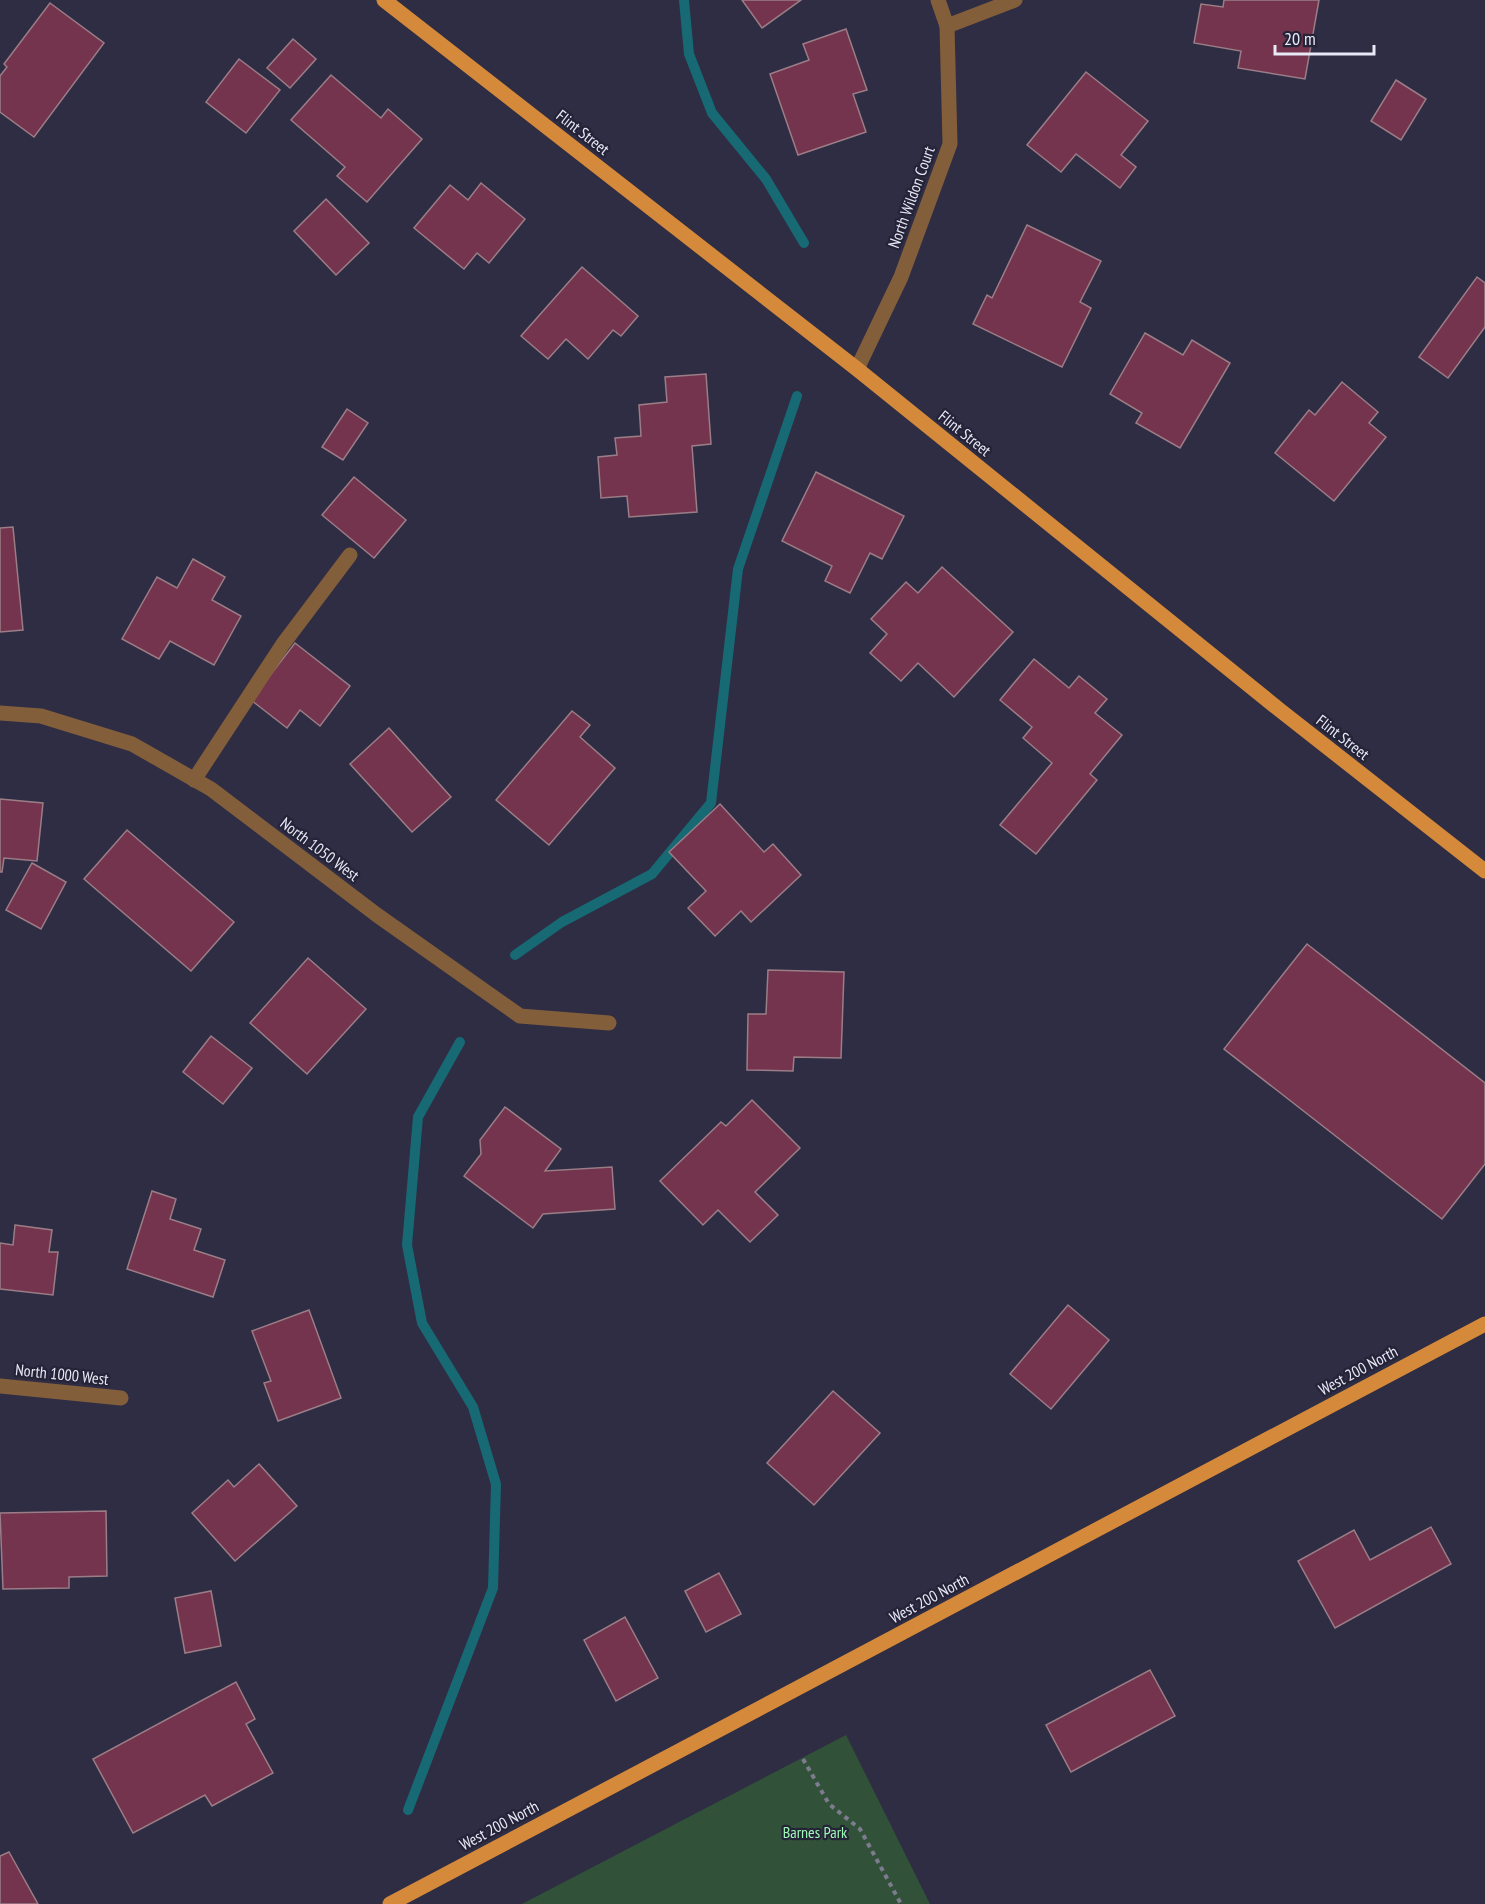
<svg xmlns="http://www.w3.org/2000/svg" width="1485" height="1904" viewBox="0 0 1485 1904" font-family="'PT Sans Narrow',sans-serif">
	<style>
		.green { fill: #315239 }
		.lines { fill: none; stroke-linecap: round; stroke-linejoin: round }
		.stream { stroke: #176974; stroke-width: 10 }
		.building { fill: #74344d; stroke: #9b7d87; stroke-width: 1.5 }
		.path { stroke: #7d7c8f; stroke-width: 4; stroke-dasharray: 4.5 4.5; stroke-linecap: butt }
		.minor { stroke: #835e3b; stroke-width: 15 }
		.major { stroke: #d5893a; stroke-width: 15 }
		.labels { text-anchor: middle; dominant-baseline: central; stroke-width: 4.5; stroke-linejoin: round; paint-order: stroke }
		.street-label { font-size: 16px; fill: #e8e8f6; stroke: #242338 }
		.park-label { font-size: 16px; fill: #a0f8b5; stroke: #242338 }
	</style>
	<rect width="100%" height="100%" fill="#2e2d43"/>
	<path class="green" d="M846,1735L930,1904H522Z"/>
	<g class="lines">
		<g class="stream">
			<path d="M684,0L689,54L712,113L766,179L804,243"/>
			<path d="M515,955L562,922L652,874L711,803L738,569L797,396"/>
			<path d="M408,1810L493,1588L496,1484L473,1407L422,1323L407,1245L418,1117L460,1042"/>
		</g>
	</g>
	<g class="building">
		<path d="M742,0H801L762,28Z"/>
		<path d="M1224,0H1319L1305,79L1238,68L1241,51L1194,43L1201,4L1223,7Z"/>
		<path d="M50,3L104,43L34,137L0,112V76L7,67L4,64Z"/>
		<path d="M846,29L867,90L853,94L866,132L798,155L770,74L809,60L803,44Z"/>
		<path d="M293,39L316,59L290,88L267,68Z"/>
		<path d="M239,59L280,90L246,133L206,102Z"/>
		<path d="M1086,72L1148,121L1121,155L1136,167L1120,188L1076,154L1061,172L1027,145Z"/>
		<path d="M331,75L381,118L388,109L422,139L367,202L337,176L345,167L291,120Z"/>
		<path d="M1396,80L1426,99L1401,140L1371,121Z"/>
		<path d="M481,183L525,219L489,263L477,253L464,269L414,228L450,185L468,200Z"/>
		<path d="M326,199L369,243L336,275L294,231Z"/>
		<path d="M1027,225L1101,261L1080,302L1091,308L1062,367L973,324L987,295L992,298Z"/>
		<path d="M582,267L638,316L621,336L613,330L588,359L566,339L548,359L521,336Z"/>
		<path d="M1477,277L1485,283V327L1448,378L1419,357Z"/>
		<path d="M1145,333L1183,355L1192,340L1230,363L1180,448L1136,423L1142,413L1110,394Z"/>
		<path d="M706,374L711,444L692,446L697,512L629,517L627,496L601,498L598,457L617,455L615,438L641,436L639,405L667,402L665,377Z"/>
		<path d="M1342,382L1378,412L1369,423L1386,437L1334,501L1275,453L1309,410L1315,415Z"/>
		<path d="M347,409L368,423L343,460L322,447Z"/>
		<path d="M816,472L904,516L882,559L870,553L850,593L825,581L832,566L782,541Z"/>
		<path d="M354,477L406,520L374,558L322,515Z"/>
		<path d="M13,527L23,630L0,632V528Z"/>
		<path d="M193,559L225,577L212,600L241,616L214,665L170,641L159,659L122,639L157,577L177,588Z"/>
		<path d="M942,567L1013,632L954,697L918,663L901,681L870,653L887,634L871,619L906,582L918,593Z"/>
		<path d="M295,643L350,686L320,726L300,710L287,728L251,700Z"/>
		<path d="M1034,659L1069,688L1079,676L1107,699L1095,713L1122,735L1090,774L1097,780L1036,854L1000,825L1052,763L1023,738L1032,727L1000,700Z"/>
		<path d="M572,711L590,725L580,737L615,768L549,845L496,800Z"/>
		<path d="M389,728L451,797L412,832L350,764Z"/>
		<path d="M0,799L43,803L37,861L4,858L2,872H0Z"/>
		<path d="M720,804L764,852L773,844L801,875L751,922L741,911L715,936L688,908L706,891L669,852Z"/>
		<path d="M127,830L234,922L191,971L84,879Z"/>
		<path d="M32,863L66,882L41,929L6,910Z"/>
		<path d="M1307,944L1485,1083V1164L1442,1219L1224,1049Z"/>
		<path d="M308,958L366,1009L307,1074L250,1023Z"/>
		<path d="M768,970L844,972L841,1058L794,1057L793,1071L747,1070L748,1014H766Z"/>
		<path d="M211,1036L252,1068L223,1104L183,1072Z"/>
		<path d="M752,1100L800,1148L755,1192L778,1215L750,1242L718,1210L703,1225L660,1181L721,1122L726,1126Z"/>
		<path d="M505,1107L561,1149L545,1171L612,1167L615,1209L543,1214L533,1228L464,1176L481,1154L480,1140Z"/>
		<path d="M152,1191L176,1199L170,1219L201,1229L194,1250L225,1260L213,1297L127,1269Z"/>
		<path d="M15,1225L52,1230L49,1252H58L53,1295L0,1289V1243L13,1245Z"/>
		<path d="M1068,1305L1109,1340L1051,1409L1010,1374Z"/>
		<path d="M309,1310L341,1398L278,1421L264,1383L271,1381L252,1331Z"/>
		<path d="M833,1391L880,1433L814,1505L767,1463Z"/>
		<path d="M259,1464L297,1506L235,1561L192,1513L228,1480L234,1487Z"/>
		<path d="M106,1511L107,1576L69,1577V1588L3,1589L0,1513Z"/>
		<path d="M1431,1527L1451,1564L1335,1628L1298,1561L1354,1530L1370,1560Z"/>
		<path d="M719,1573L741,1614L706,1632L685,1591Z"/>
		<path d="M211,1591L221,1646L185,1653L175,1598Z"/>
		<path d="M625,1617L658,1678L616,1701L584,1640Z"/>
		<path d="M1150,1670L1175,1716L1071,1772L1046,1725Z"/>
		<path d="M236,1682L255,1719L246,1724L273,1773L212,1806L205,1795L133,1833L93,1759Z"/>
		<path d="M9,1852L38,1904H0V1856Z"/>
	</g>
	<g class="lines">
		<path class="path" d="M803,1759L829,1804L860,1829L901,1904"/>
		<g class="minor">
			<path d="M947,26L1015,0"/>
			<path d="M857,369L901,277L950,144L947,26L938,0"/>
			<path d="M0,713L41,716L132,744L211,789L377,915L520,1016L609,1023"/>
			<path d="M194,780L283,644L350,555"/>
			<path d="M0,1386L121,1398"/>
		</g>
		<g class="major">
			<path d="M384,0L857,369L1281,711L1485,871"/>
			<path d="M390,1904L1485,1324"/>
		</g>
	</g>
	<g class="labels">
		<g class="street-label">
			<text transform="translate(583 132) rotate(38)">Flint Street</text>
			<text transform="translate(911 197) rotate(-70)">North Wildon Court</text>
			<text transform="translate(965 433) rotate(39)">Flint Street</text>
			<text transform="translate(1343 737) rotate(38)">Flint Street</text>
			<text transform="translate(320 849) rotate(37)">North 1050 West</text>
			<text transform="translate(1358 1370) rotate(-28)">West 200 North</text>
			<text transform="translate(62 1374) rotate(6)">North 1000 West</text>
			<text transform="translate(929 1598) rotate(-28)">West 200 North</text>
			<text transform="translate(499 1825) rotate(-28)">West 200 North</text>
		</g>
		<g class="park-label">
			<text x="815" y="1832">Barnes Park</text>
		</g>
	</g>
	<path d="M1275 45v9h99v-9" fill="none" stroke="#e8e8f6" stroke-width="3"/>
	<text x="1284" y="45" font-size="18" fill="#e8e8f6" stroke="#242338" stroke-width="4.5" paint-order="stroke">20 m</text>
</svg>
